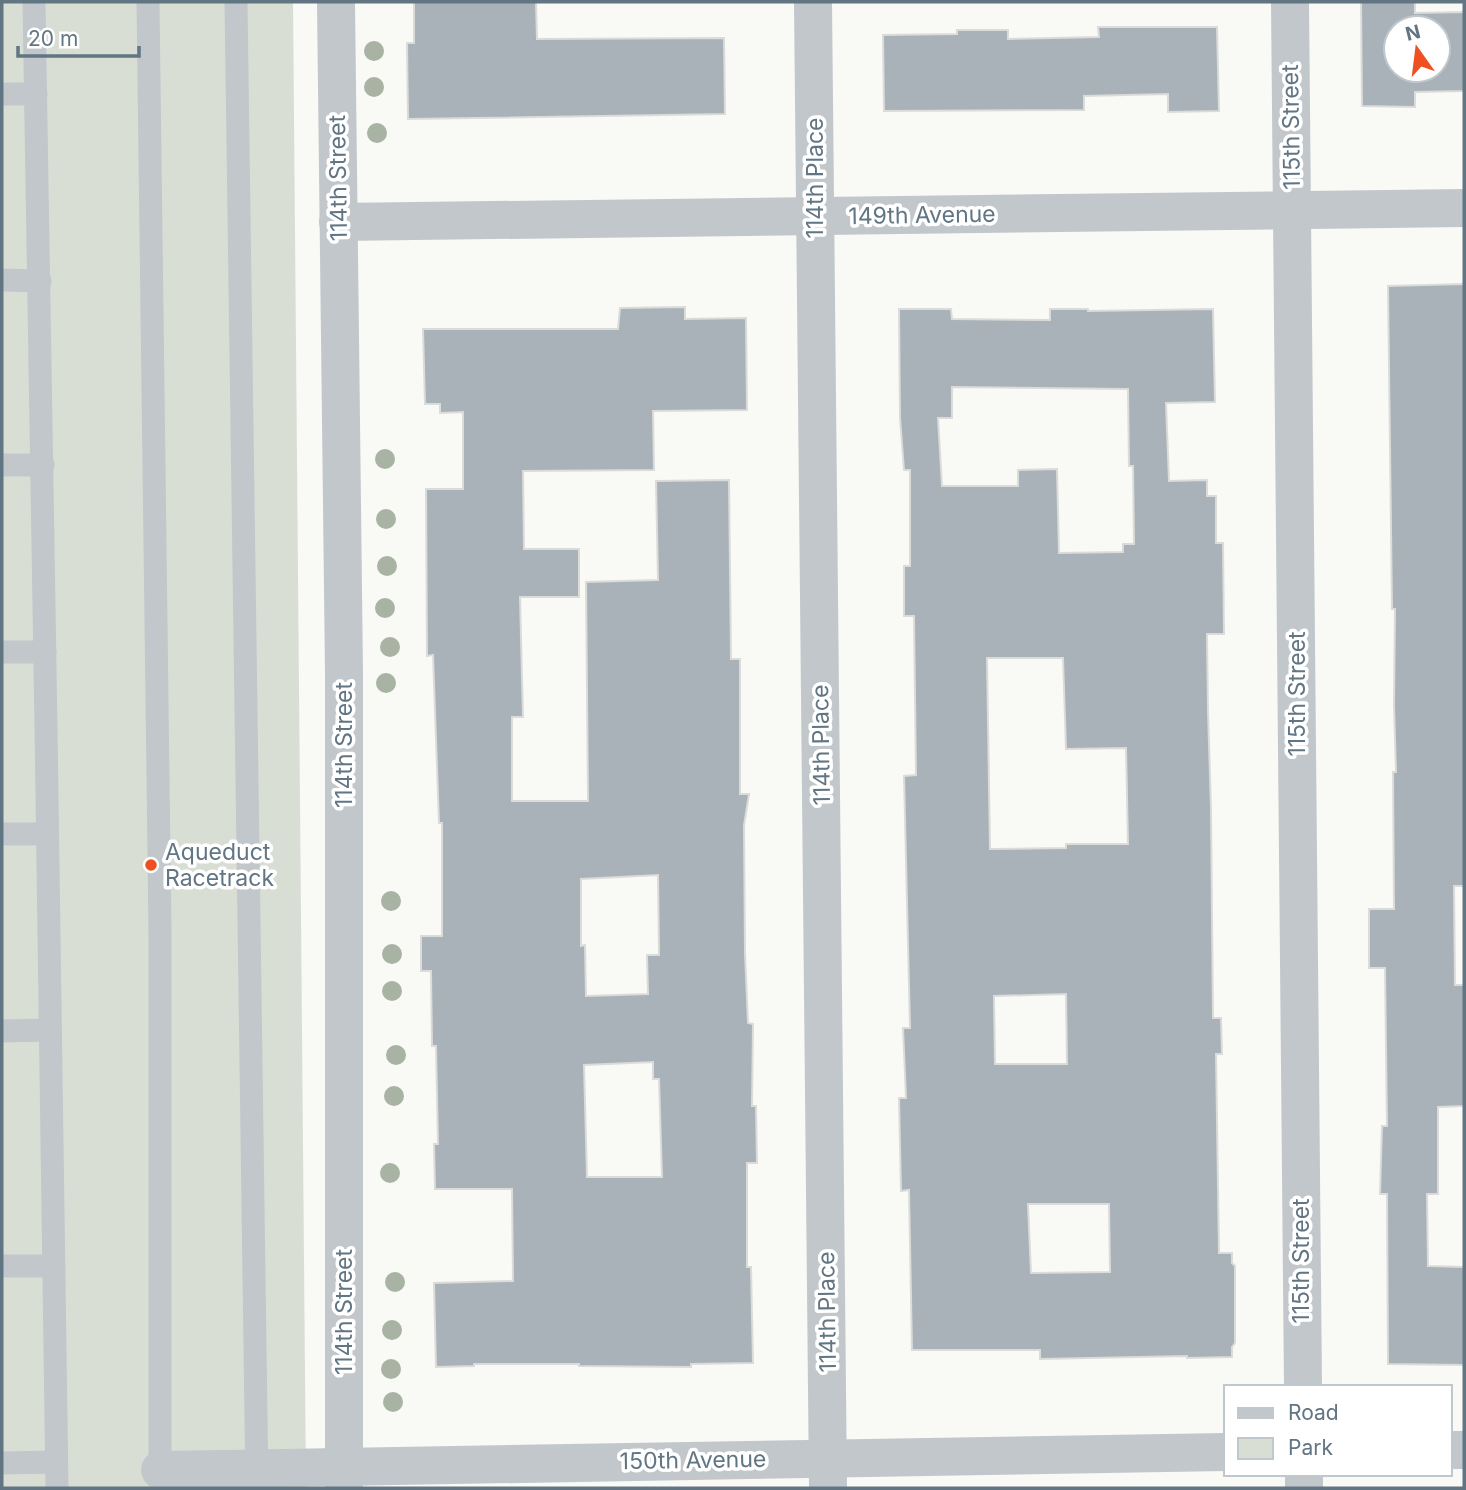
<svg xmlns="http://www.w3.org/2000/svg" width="1466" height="1490" viewBox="0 0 1466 1490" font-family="Inter,sans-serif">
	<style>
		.green { fill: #d9ded5 }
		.building { fill: #a8b2b8; stroke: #dbdbd9; stroke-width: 2; fill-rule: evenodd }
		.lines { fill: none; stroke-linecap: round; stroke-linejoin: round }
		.service { stroke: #c2c7cb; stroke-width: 23 }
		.minor { stroke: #c2c7cb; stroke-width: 38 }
		.tree { fill: #a8b3a4 }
		.poi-dot { fill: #ee5021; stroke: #fff; stroke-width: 2.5 }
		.labels { text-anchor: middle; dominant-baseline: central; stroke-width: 7; stroke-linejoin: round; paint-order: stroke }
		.street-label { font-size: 23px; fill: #627583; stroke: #fff }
		.poi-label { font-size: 23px; fill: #627583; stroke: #fff; text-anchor: start }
	</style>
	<rect width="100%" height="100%" fill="#f9f9f6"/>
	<path class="green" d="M2,2H293L306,1488H2Z"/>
	<g class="building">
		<path d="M414,2H536L537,39L724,38L725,114L408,119L407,43H414Z"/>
		<path d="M1361,2H1415V13L1464,12V91L1415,92V107L1362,106ZM1396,28H1438V70H1396Z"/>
		<path d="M1098,27H1217L1219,111L1168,112V94L1084,96V110L884,111L883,35L957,34V30H1008V39L1099,37Z"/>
		<path d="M1464,284V886H1454L1455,985H1464V1106L1438,1107V1194H1427L1428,1266L1464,1267V1365L1388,1364L1387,1194H1380L1382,1126H1387L1385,968H1369V909H1394L1393,772H1396L1394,705L1395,609H1392L1388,286Z"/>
		<path d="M685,307V319L746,318L747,410L653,411L654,470L523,471L524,549H579V597H520L523,717H512V801H588L586,582L658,580L656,481L729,480L731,659H740V794H749L744,825L745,953L748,1023L753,1024L752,1106H756L757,1163H747V1267H751L753,1363L691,1364V1367L579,1366V1364H474V1366L436,1367L434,1283L513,1281L512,1189H435L434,1144H438L436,1046H432L431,971H421V936H442V823H439L433,655L427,656L426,489H463V412L440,413V404H425L423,329H618L620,308ZM658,875L659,955H647L648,994L586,996L585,945L581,946V879ZM653,1062V1079H659L662,1177H587L584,1065Z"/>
		<path d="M899,309H951L952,319L1050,320V309H1088V311L1213,309L1215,402L1166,403L1169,481L1207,480V496H1216V543H1223L1224,634H1207L1208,711L1211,809L1213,1018H1221L1222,1054H1216L1219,1253H1232V1263L1235,1266V1343L1232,1347V1357L1187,1358V1356L1040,1359V1350H912L909,1190L901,1191L899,1098H906L903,1028H910L904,776L916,775L914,616H904V566H910V470H904L900,418ZM952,387L1128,389L1129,466H1133L1134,544H1123V552L1059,553L1057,469L1018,470V486H942L938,418H952ZM987,658H1063L1066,749L1126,748L1128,844H1066V848L990,849ZM1066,994L1067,1064H995L994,996ZM1028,1204H1109L1110,1272L1031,1273Z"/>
	</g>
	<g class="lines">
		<g class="service">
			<path d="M34,2C46,497 47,993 57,1488"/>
			<path d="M148,2L160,932V1482"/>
			<path d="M236,2L257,1488"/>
			<path d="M2,94H36"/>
			<path d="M2,280L40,281"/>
			<path d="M2,465H43"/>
			<path d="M2,652H45"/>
			<path d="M2,834H47"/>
			<path d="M2,1031L49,1030"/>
			<path d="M2,1266H53"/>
			<path d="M2,1463L56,1462"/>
		</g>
		<g class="minor">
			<path d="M336,2L344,673V1488"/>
			<path d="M813,2L828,1488"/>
			<path d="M1290,2L1303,1387"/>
			<path d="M338,222L1464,208"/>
			<path d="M1450,1450H1464"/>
			<path d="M160,1470L1226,1452"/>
			<path d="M1304,1474V1488"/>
		</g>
	</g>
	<g class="tree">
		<circle cx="374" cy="51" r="10"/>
		<circle cx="374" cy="87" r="10"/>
		<circle cx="377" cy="133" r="10"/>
		<circle cx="385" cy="459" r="10"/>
		<circle cx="386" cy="519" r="10"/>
		<circle cx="387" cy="566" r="10"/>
		<circle cx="385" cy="608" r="10"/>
		<circle cx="390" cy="647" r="10"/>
		<circle cx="386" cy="683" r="10"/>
		<circle cx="391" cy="901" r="10"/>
		<circle cx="392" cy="954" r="10"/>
		<circle cx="392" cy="991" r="10"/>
		<circle cx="396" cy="1055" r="10"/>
		<circle cx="394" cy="1096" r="10"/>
		<circle cx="390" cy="1173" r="10"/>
		<circle cx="395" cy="1282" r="10"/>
		<circle cx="392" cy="1330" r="10"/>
		<circle cx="391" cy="1369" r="10"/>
		<circle cx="393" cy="1402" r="10"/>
	</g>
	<circle class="poi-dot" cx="151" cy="865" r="7"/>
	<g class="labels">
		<g class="street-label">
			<text transform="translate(1291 127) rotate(-91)">115th Street</text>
			<text transform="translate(338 178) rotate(-91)">114th Street</text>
			<text transform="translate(815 178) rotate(-90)">114th Place</text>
			<text transform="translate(922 215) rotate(-1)">149th Avenue</text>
			<text transform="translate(1297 694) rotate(-90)">115th Street</text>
			<text transform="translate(344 745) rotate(-90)">114th Street</text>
			<text transform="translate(821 745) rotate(-91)">114th Place</text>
			<text transform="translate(1301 1261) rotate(-90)">115th Street</text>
			<text transform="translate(344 1312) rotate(-90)">114th Street</text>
			<text transform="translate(827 1312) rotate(-91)">114th Place</text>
			<text transform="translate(693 1460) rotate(-1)">150th Avenue</text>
		</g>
		<g class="poi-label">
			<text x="165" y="852">Aqueduct<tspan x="165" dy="26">Racetrack</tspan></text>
		</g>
	</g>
	<rect width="1466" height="1490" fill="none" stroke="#627583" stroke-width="7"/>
	<rect x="1224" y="1385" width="228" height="91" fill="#ffffff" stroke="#c0c8cd" stroke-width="2"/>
	<rect x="1238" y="1408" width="35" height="10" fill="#c2c7cb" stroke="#c0c8cd" stroke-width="2"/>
	<text x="1288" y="1420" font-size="21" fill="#627583">Road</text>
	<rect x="1238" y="1438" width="35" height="21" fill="#d9ded5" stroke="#c0c8cd" stroke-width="2"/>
	<text x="1288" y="1455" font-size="21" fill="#627583">Park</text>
	<g transform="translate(1417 49) rotate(346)"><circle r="33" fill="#ffffff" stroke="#c0c8cd" stroke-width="2"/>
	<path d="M0-5L12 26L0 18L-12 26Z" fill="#ee5021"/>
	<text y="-10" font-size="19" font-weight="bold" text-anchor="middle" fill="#627583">N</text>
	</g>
	<path d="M18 46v10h121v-10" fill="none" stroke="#627583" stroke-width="3.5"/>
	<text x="28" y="46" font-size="21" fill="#627583" stroke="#ffffff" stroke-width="5" paint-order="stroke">20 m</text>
</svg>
